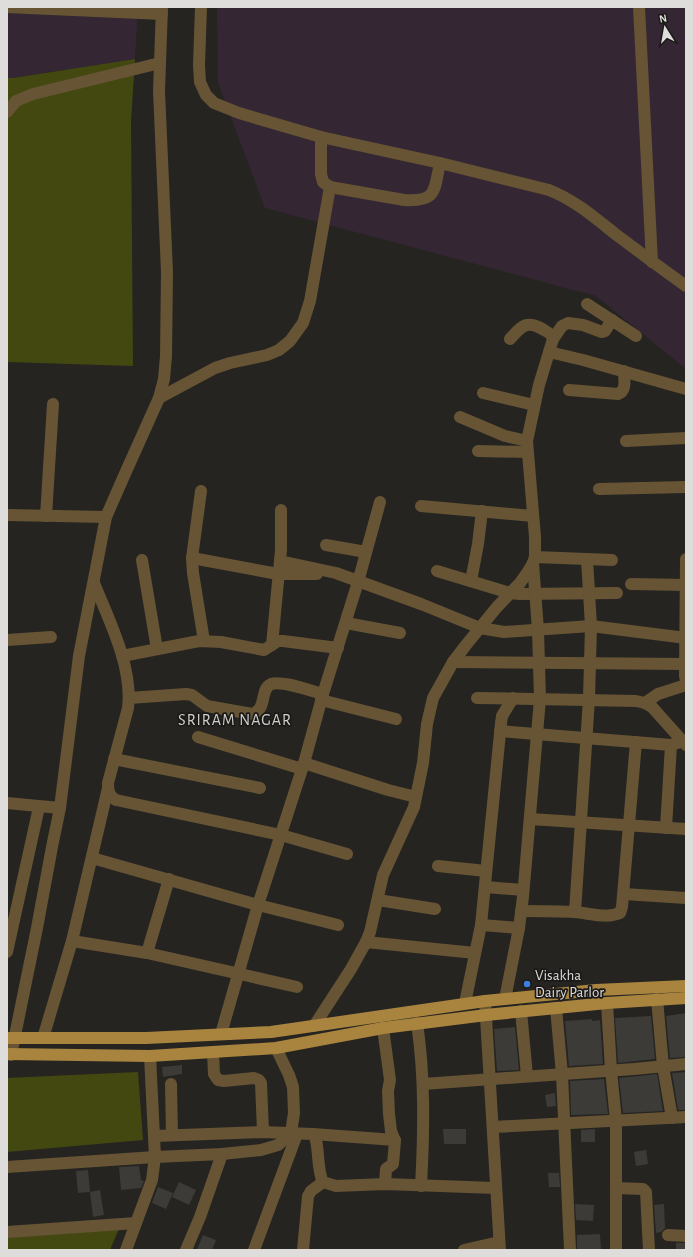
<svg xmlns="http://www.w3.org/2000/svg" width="693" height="1257" viewBox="0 0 693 1257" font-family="'Alegreya Sans',sans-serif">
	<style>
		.industrial { fill: #342632 }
		.green { fill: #434811 }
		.building { fill: #3c3b38 }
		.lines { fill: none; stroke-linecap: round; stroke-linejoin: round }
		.minor { stroke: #665435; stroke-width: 12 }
		.major { stroke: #a9843e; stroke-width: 12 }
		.shop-dot { fill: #3f7fe0; stroke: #1b1a18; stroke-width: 1.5 }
		.labels { text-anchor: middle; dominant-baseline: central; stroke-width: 3.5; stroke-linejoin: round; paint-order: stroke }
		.poi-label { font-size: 15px; fill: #dedddb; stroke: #1b1a18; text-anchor: start }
		.neighbourhood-label { font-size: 16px; letter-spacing: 1px; fill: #cfceca; stroke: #1b1a18 }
	</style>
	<rect width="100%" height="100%" fill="#252421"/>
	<g class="industrial">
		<path d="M7,7H138L135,59L13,78H7Z"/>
		<path d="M217,7H686V369L596,296L265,208L218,83Z"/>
	</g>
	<g class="green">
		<path d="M135,59L131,122L133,366L7,362V78H13Z"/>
		<path d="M138,1072L143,1140L7,1152V1078Z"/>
		<path d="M121,1224L110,1250H7V1236Z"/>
	</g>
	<g class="building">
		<path d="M686,1013V1057L670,1058L666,1016Z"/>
		<path d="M651,1016L655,1059L618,1063L615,1018Z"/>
		<path d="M592,1019V1021L600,1020L603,1064L569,1066L565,1021Z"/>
		<path d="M515,1027L519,1070L497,1071L494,1029Z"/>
		<path d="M182,1065V1074L163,1077L162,1067Z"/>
		<path d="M686,1072V1110H678L672,1073Z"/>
		<path d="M657,1074L663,1111L623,1113L619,1078Z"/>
		<path d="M604,1079L608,1114L571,1115L570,1081Z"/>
		<path d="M555,1093L556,1106L547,1107L545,1095Z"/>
		<path d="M443,1129H466V1144H444Z"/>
		<path d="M595,1129V1142H581V1130Z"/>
		<path d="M646,1150L648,1164L636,1166L634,1152Z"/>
		<path d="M139,1166L141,1180L144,1181L141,1188L121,1190L119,1167Z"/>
		<path d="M88,1170L90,1192L78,1193L76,1171Z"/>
		<path d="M548,1173H559L560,1187H549Z"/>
		<path d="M179,1182L196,1190L189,1205L172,1197Z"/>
		<path d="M158,1187L173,1193L166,1209L152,1203Z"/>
		<path d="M100,1190L104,1215L93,1217L90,1192Z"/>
		<path d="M575,1204L594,1205L593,1221L576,1220Z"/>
		<path d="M664,1204L665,1228L661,1232L656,1233L654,1205Z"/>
		<path d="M600,1234L601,1250H577V1235Z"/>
		<path d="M203,1235L216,1240L212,1250H197Z"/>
		<rect x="676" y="1243" width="10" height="7"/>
	</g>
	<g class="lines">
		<g class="minor">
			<path d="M7,7L162,14"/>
			<path d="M201,7L199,65L200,82L206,95L214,103L239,113L321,137L440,163L549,190C574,200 593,216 614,233C638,251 662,269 686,286"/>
			<path d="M639,7L652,262"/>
			<path d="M7,112L16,101L33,94L160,63"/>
			<path d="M321,137V174L323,182L330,187L404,200C437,202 434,191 440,163"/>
			<path d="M587,304L636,336"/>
			<path d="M553,339L562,326L568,323L583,325L602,332L605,331L612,320"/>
			<path d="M549,352L583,360L686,389"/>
			<path d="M569,390L618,394C627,391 624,380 624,371"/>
			<path d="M483,393L534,405"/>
			<path d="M159,398L215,368L230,363L267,355L279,350L290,341L303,323L310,301L330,187"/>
			<path d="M460,417L505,436L527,441"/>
			<path d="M626,441L686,438"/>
			<path d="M478,451L527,452"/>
			<path d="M599,489L686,487"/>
			<path d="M201,491L192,558L193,573L204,641"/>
			<path d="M421,506L533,516"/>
			<path d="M7,515L106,517"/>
			<path d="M46,516L53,404"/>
			<path d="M326,545L366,552"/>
			<path d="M535,557L612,560"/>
			<path d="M192,558L278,574H317"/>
			<path d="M686,559L685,676L686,680"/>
			<path d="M142,560L157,649"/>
			<path d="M280,561L336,573L421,604L480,628L504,632L591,626L686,638"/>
			<path d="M437,571L510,593L520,594L617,593"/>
			<path d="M471,581L478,544L482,511"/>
			<path d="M94,583C109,620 133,667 128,708L108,783C108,791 109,796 116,800L281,835L347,854"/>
			<path d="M631,584L686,585"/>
			<path d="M346,623L400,633"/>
			<path d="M7,640L51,637"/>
			<path d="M272,645L281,550V510"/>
			<path d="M122,656L199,641L221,642L264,650L278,641H283L338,648"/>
			<path d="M453,662L685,664"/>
			<path d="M129,698L186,694L192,695L207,706L252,714C268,709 259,690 271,684C282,680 311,691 323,694"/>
			<path d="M477,698L636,701L645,703L652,707L686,745"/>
			<path d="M321,700L396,719"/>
			<path d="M645,703L658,694L686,685"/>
			<path d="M500,731L671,745L686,740"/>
			<path d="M198,737L302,769"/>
			<path d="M114,759L260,788"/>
			<path d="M304,763L388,790L416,797"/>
			<path d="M7,803L60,808"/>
			<path d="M530,819L686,829"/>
			<path d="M666,828L671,745"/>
			<path d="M92,858L258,905L221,1034"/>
			<path d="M438,866L486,871"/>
			<path d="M485,887L523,890"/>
			<path d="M624,894L686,898"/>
			<path d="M378,900L435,909"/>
			<path d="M521,911C539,911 556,911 574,912C589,913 606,919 620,913L622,907L636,742"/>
			<path d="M575,912L589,699L591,626L587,559"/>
			<path d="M338,925L258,905L304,763L323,694L358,582L380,502"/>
			<path d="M481,925L519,928"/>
			<path d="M72,941L147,953L297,987"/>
			<path d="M366,942L475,953"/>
			<path d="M7,952L39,807"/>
			<path d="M147,953L169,879"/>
			<path d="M505,999L519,928L523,897L540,699L538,630L533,563"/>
			<path d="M657,999L663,1066L672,1118"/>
			<path d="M485,1001L500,1250"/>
			<path d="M465,1003L481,925L501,723L502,716L513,698"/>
			<path d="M607,1003L611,1070L616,1121V1250"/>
			<path d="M556,1008L562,1074L570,1250"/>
			<path d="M521,1011L527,1076"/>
			<path d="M417,1023C425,1077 424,1131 421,1186"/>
			<path d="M314,1026L351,969L366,942L370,932L383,875L414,807L423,763L427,724L433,698L453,662L466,645L497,607L520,583L527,573L533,563L535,557V537L527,441L539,385L553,339C552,335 548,332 544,330C527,320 522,325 510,339"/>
			<path d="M383,1028L390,1080L388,1091L389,1114L391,1131L395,1141L393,1164L386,1169L385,1184"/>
			<path d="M43,1038L72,941L108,788"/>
			<path d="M213,1052L214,1074L218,1080L224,1081L254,1078L259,1080L261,1083L263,1132"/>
			<path d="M11,1055L37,928L52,847L60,808L79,656L106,517L124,476L159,398L164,379L166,356L167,272L159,91L162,7"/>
			<path d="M171,1084L172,1135"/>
			<path d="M423,1084L634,1069L686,1064"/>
			<path d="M493,1127L686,1117"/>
			<path d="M313,1134L395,1140"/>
			<path d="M154,1136L263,1132L313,1134C320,1141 316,1169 323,1182L336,1186L385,1184L495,1188"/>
			<path d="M7,1167L155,1157L222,1154L261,1150L278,1145L291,1133L294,1113L293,1087L289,1075L276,1048"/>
			<path d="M616,1188L643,1189L646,1192L649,1250"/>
			<path d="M7,1232L136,1223"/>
			<path d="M668,1235L686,1236"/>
			<path d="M126,1250L152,1180L155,1157L150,1056"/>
			<path d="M186,1250L200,1217L222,1154"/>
			<path d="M254,1250L297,1134"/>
			<path d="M303,1250L308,1196L311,1191L323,1182"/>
			<path d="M464,1250L499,1242"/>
		</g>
		<g class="major">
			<path d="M7,1038H146L271,1032L485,1001L596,990L686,986"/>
			<path d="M7,1054L150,1056L276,1048L383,1028L486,1015L607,1003L686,998"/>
		</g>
	</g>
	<circle class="shop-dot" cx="527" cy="984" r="4"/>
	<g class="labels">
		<g class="poi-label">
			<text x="535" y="975">Visakha<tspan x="535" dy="17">Dairy Parlor</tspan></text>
		</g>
		<g class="neighbourhood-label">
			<text x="235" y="720">SRIRAM NAGAR</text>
		</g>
	</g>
	<rect width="693" height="1257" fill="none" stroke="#dedddb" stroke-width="16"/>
	<g transform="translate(665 28) rotate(349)" stroke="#1b1a18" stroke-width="3" paint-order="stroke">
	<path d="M0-3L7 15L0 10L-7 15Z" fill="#dedddb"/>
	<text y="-6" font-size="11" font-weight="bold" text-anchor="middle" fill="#dedddb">N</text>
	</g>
</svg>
